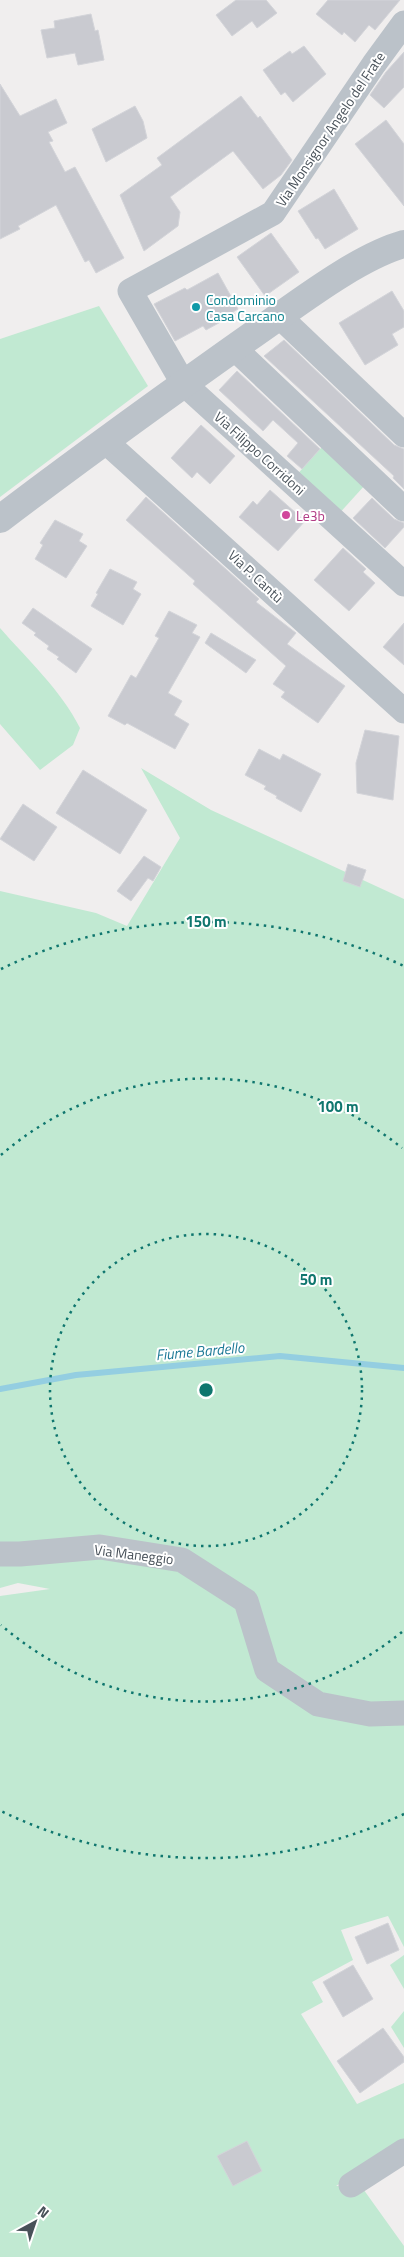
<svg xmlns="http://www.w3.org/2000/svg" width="404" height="2257" viewBox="0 0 404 2257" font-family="'Titillium Web',sans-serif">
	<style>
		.green { fill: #c1e9d2 }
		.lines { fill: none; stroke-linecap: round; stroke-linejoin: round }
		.stream { stroke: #94cee1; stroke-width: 6 }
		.building { fill: #c9cad0; stroke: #d3d4d9 }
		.minor { stroke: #bbc2c9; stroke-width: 25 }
		.tertiary { stroke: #bbc2c9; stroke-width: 28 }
		.ring { fill: none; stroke: #0f766e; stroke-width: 2.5; stroke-dasharray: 2.5 5 }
		.culture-dot { fill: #0f9aa8; stroke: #fff; stroke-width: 2 }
		.hotel-dot { fill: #d1479c; stroke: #fff; stroke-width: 2 }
		.labels { text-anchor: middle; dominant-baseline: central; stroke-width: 4; stroke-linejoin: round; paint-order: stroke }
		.street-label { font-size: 14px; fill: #485159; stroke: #fff }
		.culture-label { font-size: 14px; fill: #0d838f; stroke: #fff; text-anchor: start }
		.hotel-label { font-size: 14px; fill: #b23c85; stroke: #fff; text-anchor: start }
		.water-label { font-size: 15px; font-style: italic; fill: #1d7997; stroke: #fff }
		.centre { fill: #0f766e; stroke: #fff; stroke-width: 2.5 }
		.ring-label { font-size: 15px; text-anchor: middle; font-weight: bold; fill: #0f766e; stroke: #fff; stroke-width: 4; stroke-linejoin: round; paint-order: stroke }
	</style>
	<rect width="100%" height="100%" fill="#f0eeee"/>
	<g class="green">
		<path d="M99,306L148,386L0,497V339Z"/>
		<path d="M322,447L365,485L336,517L293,479Z"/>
		<path d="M0,628C27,659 61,690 80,728L73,745L40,770L0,724Z"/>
		<path d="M141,768L211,810L404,899V1947L388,1916L341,1930L353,1960L312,1982L323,2002L301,2014L357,2104L404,2083V2144L336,2186H361L404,2246V2257H0V1596L50,1589L18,1583L0,1588V891L96,913L127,926L180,838Z"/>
		<path d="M404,1955V1989L390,1965Z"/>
		<path d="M404,2011V2048L391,2027Z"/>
	</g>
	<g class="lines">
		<path class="stream" d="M0,1389L76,1375L280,1356L404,1368"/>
	</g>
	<g class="building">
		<path d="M236,0H266L277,13L257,28L252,21L232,36L216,15Z"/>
		<path d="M328,0H400L375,30L369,25L355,42L344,32L342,35L316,14Z"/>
		<path d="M91,14L95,31L98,30L104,60L78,65L75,53L47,58L41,30L55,28L54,21Z"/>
		<path d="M304,46L326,74L293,102L285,92L281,95L263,70L290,51L292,54Z"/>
		<path d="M404,52V87L384,108L370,95L386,72Z"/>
		<path d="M0,84L20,116L56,99L67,123L48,132L53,141L49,142L65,172L75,167L124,258L96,273L89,260L85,262L56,205L18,226L20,229L0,239Z"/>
		<path d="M241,96L258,118L260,116L292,160L281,175L263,189L233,151L170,197L180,212L178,226L144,251L120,195L162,165L157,158Z"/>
		<path d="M135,106L143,121L147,138L106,162L92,129Z"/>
		<path d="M386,120L404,144V206L355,144Z"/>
		<path d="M334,189L358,229L325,249L318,238L316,239L298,211Z"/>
		<path d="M271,233L299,272L265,296L237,257Z"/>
		<path d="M218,273L238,309L233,312L235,314L206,330L203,326L175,341L154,304L185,288L187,290Z"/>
		<path d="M392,291L404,311V327L392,334L398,345L365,365L339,323Z"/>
		<path d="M284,340L394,445L404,449V489L393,478L394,476L264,356Z"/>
		<path d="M237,371L320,449L302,469L287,456L298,443L273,420L263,431L219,390Z"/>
		<path d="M201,425L235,456L210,484L197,472L192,478L171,458Z"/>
		<path d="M270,490L305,521L278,551L239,517L253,501L257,505Z"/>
		<path d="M146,497L259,599L256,602L296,633L287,644L345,686L318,723L281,697L285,692L273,684L286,666L193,584L195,581L126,520Z"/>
		<path d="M372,498L394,519L404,523V527L385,548L353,518Z"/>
		<path d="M55,520L83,534L79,541L87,546L66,578L35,559L43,545L40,543Z"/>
		<path d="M343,548L366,569L363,572L375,583L349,611L314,580Z"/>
		<path d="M110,569L137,582L133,589L141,594L123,625L91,606L98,594L96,593Z"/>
		<path d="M33,608L92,649L76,673L57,659L59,657L47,649L49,646L34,635L36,633L22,623Z"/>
		<path d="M169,611L197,625L192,633L200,637L168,693L182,701L174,715L189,724L175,749L127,723L125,725L108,716L131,675L136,678L159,638L155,636Z"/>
		<path d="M404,623V665L383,647Z"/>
		<path d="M211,633L256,660L246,673L205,643Z"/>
		<path d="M365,730L399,736L393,800L357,793L356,763Z"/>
		<path d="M259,749L280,760L283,754L321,774L301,812L276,798L277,796L264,789L266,786L245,775Z"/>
		<path d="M83,770L147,810L120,854L56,813Z"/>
		<path d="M23,804L57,827L34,861L0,839Z"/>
		<path d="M144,856L161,867L153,881L148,878L131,901L117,891Z"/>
		<path d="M348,864L366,870L360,887L343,881Z"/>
		<path d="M388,1923L399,1950L367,1964L355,1937Z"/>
		<path d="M353,1965L373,1999L343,2017L323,1982Z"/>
		<path d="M383,2028L404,2057V2062L360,2093L337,2061Z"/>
		<path d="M247,2141L262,2171L233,2186L217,2156Z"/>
	</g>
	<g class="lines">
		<g class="minor">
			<path d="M404,23L374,64L273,213L130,291L183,383L404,584"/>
			<path d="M279,316L404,435"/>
			<path d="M234,348L404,509"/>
			<path d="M106,442L404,711"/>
			<path d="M0,1554H20L100,1547L182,1560L246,1601L267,1670L318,1704L370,1714L404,1713"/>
			<path d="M351,2185L404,2151"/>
		</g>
		<path class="tertiary" d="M0,519C86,454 173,391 261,329C300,302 358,257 404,244"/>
	</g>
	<g class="ring">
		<circle cx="206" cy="1390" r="156"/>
		<path d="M402 1632A312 312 0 0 1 1 1625M1 1155A312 312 0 0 1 402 1148"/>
		<path d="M404 1814A468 468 0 0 1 1 1811M1 969A468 468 0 0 1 404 966"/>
	</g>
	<circle class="culture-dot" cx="196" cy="307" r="5"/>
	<circle class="hotel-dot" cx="286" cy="515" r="5"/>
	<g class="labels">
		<g class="street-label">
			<text transform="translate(330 129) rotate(-56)">Via Monsignor Angelo del Frate</text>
			<text transform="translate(260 453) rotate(42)">Via Filippo Corridoni</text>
			<text transform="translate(256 576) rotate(43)">Via P. Cantù</text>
			<text transform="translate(134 1554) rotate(7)">Via Maneggio</text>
		</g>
		<g class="culture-label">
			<text x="206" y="299">Condominio<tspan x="206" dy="16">Casa Carcano</tspan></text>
		</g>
		<g class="hotel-label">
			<text x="296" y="515">Le3b</text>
		</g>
		<g class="water-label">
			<text transform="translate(200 1351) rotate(-5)">Fiume Bardello</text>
		</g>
	</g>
	<circle cx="206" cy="1390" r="8" class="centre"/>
	<g class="ring-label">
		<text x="206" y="927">150 m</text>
		<text x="338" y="1112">100 m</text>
		<text x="316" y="1285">50 m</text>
	</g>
	<g transform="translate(35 2222) rotate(40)" stroke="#ffffff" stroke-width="4" paint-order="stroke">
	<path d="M0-4L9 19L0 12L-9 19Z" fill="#485159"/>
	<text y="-8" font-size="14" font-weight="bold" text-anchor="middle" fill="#485159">N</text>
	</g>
</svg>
